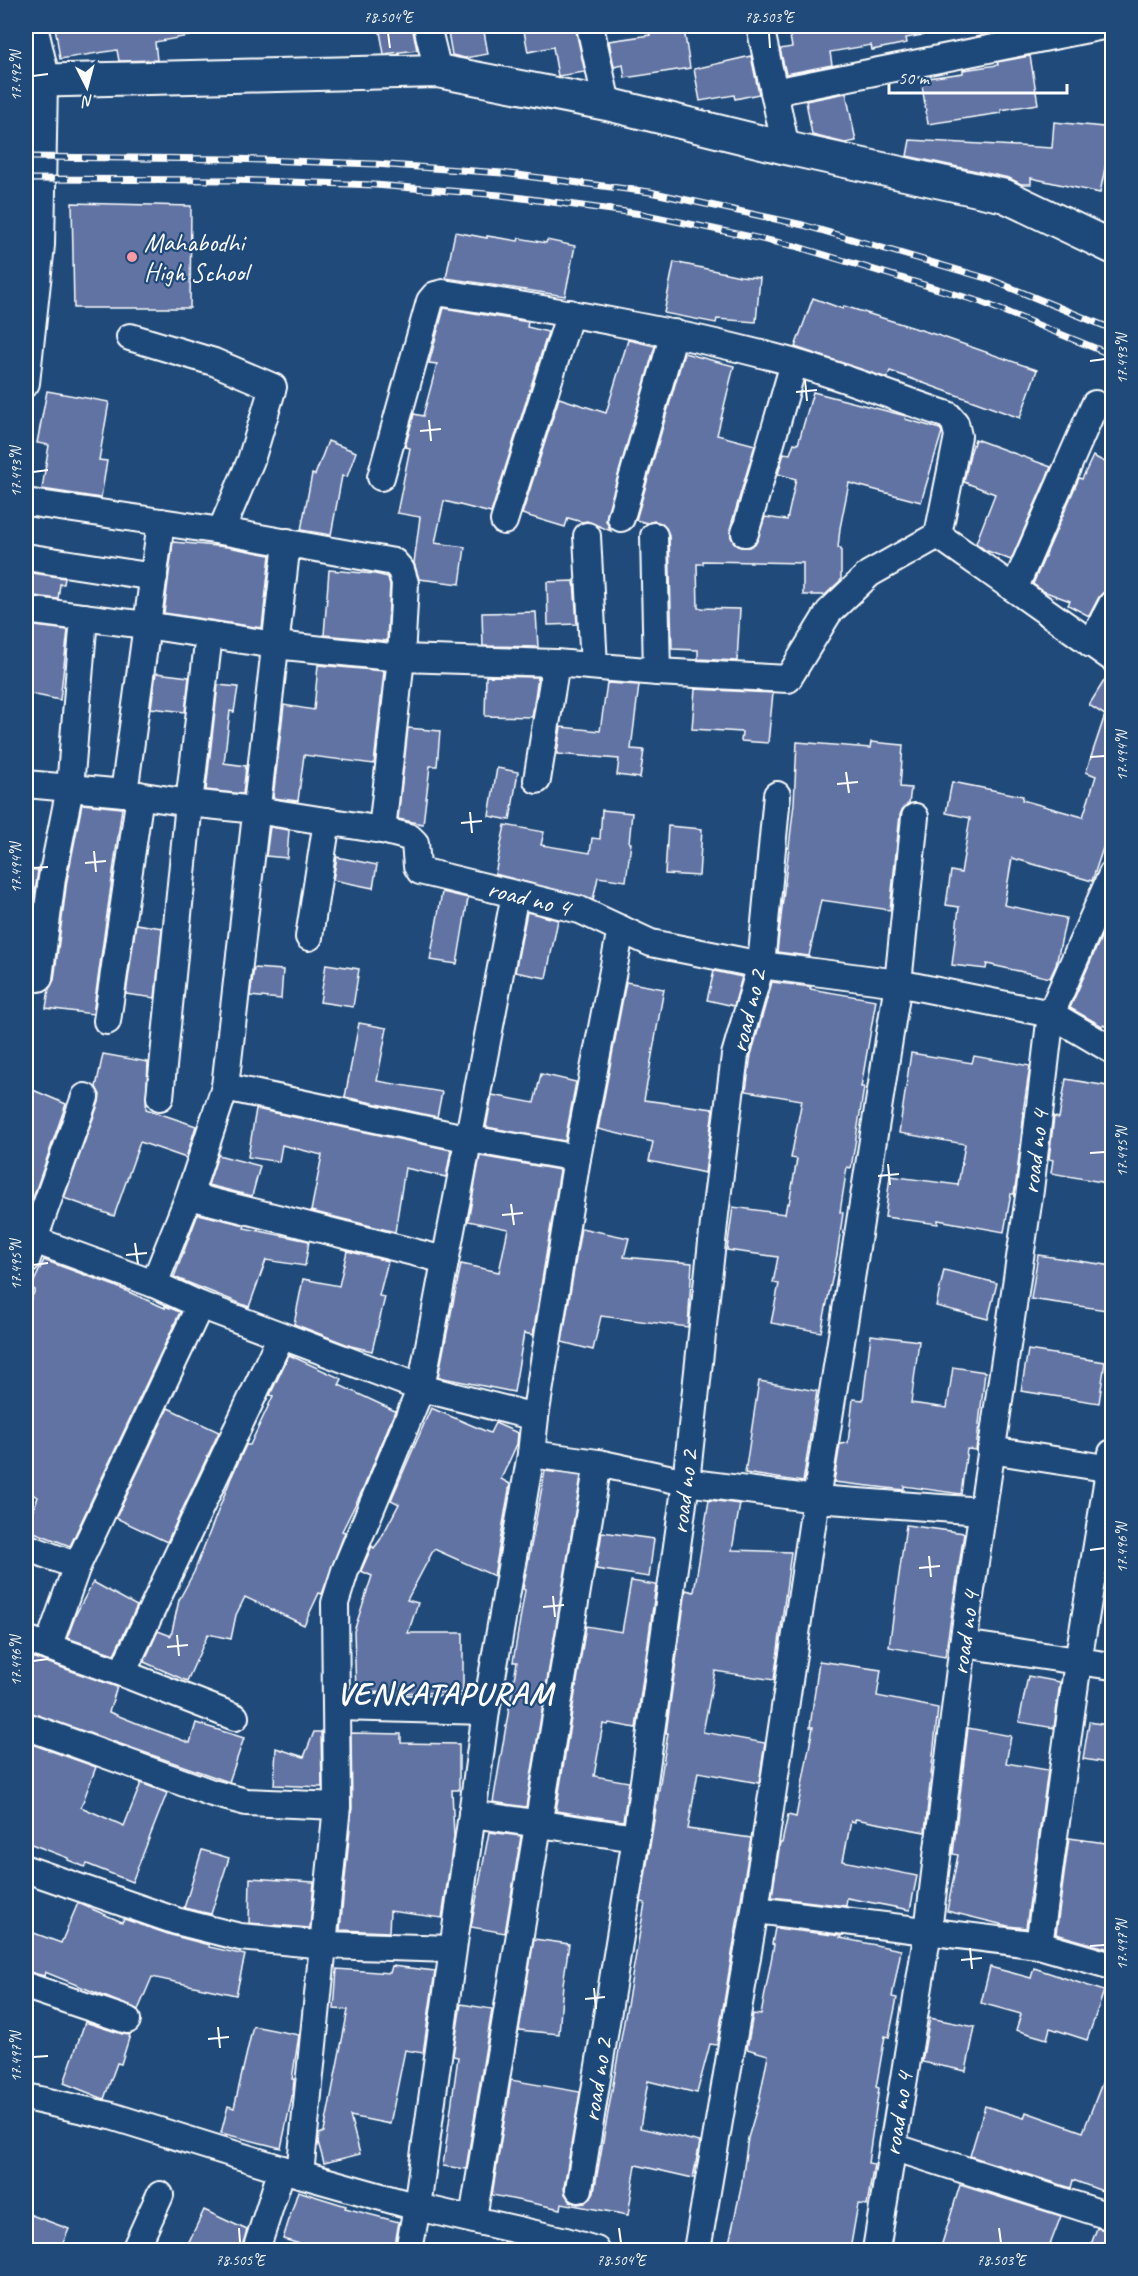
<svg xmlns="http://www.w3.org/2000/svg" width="1138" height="2276" viewBox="0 0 1138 2276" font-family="Caveat,sans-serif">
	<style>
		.building { fill: #6073a3; stroke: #fff; stroke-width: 1.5 }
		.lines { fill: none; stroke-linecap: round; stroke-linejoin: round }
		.minor-casing { stroke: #fff; stroke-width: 30 }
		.tertiary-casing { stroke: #fff; stroke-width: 36 }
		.minor { stroke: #1f4a7a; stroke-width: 26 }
		.tertiary { stroke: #1f4a7a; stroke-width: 32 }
		.rail-casing { stroke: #fff; stroke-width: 7 }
		.rail { stroke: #1f4a7a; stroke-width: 4.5; stroke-dasharray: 14; stroke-linecap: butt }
		.ticks { fill: none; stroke: #fff; stroke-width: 2 }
		.poi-dot { fill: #ff9aa2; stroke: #1f4a7a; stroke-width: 2 }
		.labels { text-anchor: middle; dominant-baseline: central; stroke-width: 4.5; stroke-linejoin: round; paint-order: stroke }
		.poi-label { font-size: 26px; fill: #fff; stroke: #1f4a7a; text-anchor: start }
		.street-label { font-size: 26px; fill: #fff; stroke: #1f4a7a }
		.district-label { font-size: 32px; font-weight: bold; letter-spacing: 1.5px; fill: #fff; stroke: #1f4a7a }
		.neatline { fill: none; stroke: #fff; stroke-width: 2 }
		.ticks-label { font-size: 15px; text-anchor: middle; fill: #fff }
	</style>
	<rect width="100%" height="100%" fill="#1f4a7a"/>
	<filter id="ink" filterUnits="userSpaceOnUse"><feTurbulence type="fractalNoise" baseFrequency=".0167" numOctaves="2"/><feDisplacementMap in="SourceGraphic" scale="12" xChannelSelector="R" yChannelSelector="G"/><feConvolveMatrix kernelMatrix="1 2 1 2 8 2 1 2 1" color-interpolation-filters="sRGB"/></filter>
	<g filter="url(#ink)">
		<g class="building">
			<path d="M55,26H193L194,35L155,42L157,60L119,61L117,50L60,59Z"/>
			<path d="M379,26H412L417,50L384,54Z"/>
			<path d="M483,26L488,54L465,58L452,55L448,32Z"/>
			<path d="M523,26H575L585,72L558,76L553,47L528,52Z"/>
			<path d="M648,26H680L681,30L684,29L690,68L625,78L623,65L614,67L609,41L650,35Z"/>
			<path d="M788,26H922L923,35L906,38L907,43L872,50L871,45L830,52L832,65L786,74L780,49L792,47Z"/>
			<path d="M751,56L759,94L735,99L734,95L700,101L694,69Z"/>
			<path d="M1030,56L1038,104L1001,110V113L928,124L921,79L963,73V70L998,65L997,62Z"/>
			<path d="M846,93L856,141L845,143L812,135L806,101Z"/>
			<path d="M1054,122L1113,128V158H1107L1100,193L1031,178V184H1021L1009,178L907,156L910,140L1052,148Z"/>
			<path d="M72,203L191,206L190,308H74Z"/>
			<path d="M455,232L487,238V236L518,241L519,238L546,243L547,240L575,246L565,296L446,278Z"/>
			<path d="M674,262L740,276L760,278L756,322L717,319L716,323L664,313Z"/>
			<path d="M813,298L843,309L844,306L940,336L1037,370L1020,418L890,371L887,378L795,347Z"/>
			<path d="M444,308L528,322L527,327L548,332L491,513L444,501L435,543L465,547L460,584L419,579L414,563L420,517L397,513L410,448L405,447L414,414L423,416L437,364L429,363Z"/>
			<path d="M628,340L655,346L607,514L606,521L611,531L587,521L582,522L568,518L565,527L522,514L559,398L606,413Z"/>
			<path d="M684,353L734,366L717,435L755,445L730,529L731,537L734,543L740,547H749L756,543L765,517L787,520L796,479L778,474L784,453L790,454L794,443L798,444L813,392L906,416L905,419L940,429L942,432L921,502L849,483L840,528L838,548H841V580L825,595H803V563L703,561V564H697L698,608L740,609L737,661L698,659V650L672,649L669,535L666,528L661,523L654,521L647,523L636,520Z"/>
			<path d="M47,391L109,402L99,460L107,461L101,498L42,489L49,445L37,443Z"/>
			<path d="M975,439L1051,467L1011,560L985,550L976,543L995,494L964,482L970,454Z"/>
			<path d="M328,441L356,452L347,477L342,476L331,535L301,530L312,474L315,475Z"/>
			<path d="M1093,456L1113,466V589L1105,591L1099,597L1089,616L1068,605L1070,601L1043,591L1033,584L1079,478L1082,479Z"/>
			<path d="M173,542L228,547L270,555L262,628L164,613Z"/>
			<path d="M329,570L375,574L388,577L390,585L387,641L324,635Z"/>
			<path d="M26,572L65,578L64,584H60L58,599L26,595Z"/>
			<path d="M574,581L577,624L548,625L547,582Z"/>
			<path d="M536,612L538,647L483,646L482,613Z"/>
			<path d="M26,625L68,630L60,700L26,693Z"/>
			<path d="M318,665L384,671L374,764L304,755L298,801L273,798L284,705L314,710Z"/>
			<path d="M156,673L189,677L185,712L151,708Z"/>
			<path d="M1109,673H1113V818L1092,881L1012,858L1004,905L1066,918L1056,965L1050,978L987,964L986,969L952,965L959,907L946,905L951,871L961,873L970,818L946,813L952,782L1023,796L1022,800L1083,817L1096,776L1086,772L1105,715L1089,705Z"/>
			<path d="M486,676L538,677L532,717L485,716Z"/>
			<path d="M607,683L639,685L631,749L644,750L640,778L617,775L619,759L557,754L561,727L600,731Z"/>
			<path d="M218,685L238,687L234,712L230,711L224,763L246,766L243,794L206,790Z"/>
			<path d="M695,689L773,693L768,743L741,741L742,732L692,729Z"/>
			<path d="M408,728L440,731L437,766H430L423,824L398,819Z"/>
			<path d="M797,742L870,748L871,742L903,745L900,787L911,788L909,803L903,808L900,815L890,910L821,900L809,956L777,952L794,803Z"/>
			<path d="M497,768L518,772L510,820L489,816Z"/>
			<path d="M82,804L122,808L93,1014L46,1008L49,989L54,980L67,880Z"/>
			<path d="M602,810L632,813L629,843H631L626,881L598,877L593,900L495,874L505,825L544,832L541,845L590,853L592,838L600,839Z"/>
			<path d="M668,826L702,829L699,876L665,874Z"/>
			<path d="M270,827L289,830L287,858L266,856Z"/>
			<path d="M337,857L377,865L373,888L333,880Z"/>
			<path d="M26,869L38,870L27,955H26Z"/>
			<path d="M442,892L468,898L457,964L430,960Z"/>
			<path d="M1113,910V1030L1103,1025L1102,1026L1070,1008Z"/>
			<path d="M527,912L558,920L546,978L515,972Z"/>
			<path d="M136,924L162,928L155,998L126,994Z"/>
			<path d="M326,964L359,969L353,1007L320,1002Z"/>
			<path d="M254,968L283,970L281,999L250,996Z"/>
			<path d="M714,971L742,977L734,1006L707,1000Z"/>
			<path d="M626,982L664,989L644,1100L713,1109L705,1173L649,1161L653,1142L598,1129Z"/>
			<path d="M772,982L811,987L810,989L876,1000L861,1087H864L858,1126L851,1168L847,1167L840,1212L843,1213L837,1255L821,1332L771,1323L779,1284L773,1283L778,1257L727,1250L733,1207L785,1214L787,1203L789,1204L797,1159L791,1158L802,1100L746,1091L751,1055Z"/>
			<path d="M359,1023L387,1028L377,1081L442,1092L437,1117L345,1097Z"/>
			<path d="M911,1053L972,1063L974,1056L1030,1066L1023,1112H1024L1016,1182L1014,1194H1011L1004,1232L938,1220V1224L885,1217L890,1176L958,1185L965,1144L899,1133Z"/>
			<path d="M103,1054L148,1062L146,1109L196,1126L186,1158L140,1142L114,1216L64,1198L99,1102L100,1095L96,1087Z"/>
			<path d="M541,1074L576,1082L565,1141L486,1127L492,1095L534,1103Z"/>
			<path d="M1066,1079L1113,1087V1184L1051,1173L1053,1160L1049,1159L1054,1117L1059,1118Z"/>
			<path d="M33,1090L66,1104L26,1218V1107Z"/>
			<path d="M256,1109L451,1150L446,1177L405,1168L395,1232L311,1211L322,1155L282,1145L279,1162L248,1157Z"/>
			<path d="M218,1155L260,1166L252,1196L208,1185Z"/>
			<path d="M480,1156L560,1170L533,1335L524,1333L514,1392L438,1377L461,1264L499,1272L508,1229L468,1221Z"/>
			<path d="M198,1214L245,1225L244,1228L309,1241L305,1266L266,1260L249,1307L174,1277Z"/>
			<path d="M581,1228L629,1238L624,1257L692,1263L688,1327L601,1316L593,1350L562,1342Z"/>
			<path d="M347,1251L388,1261L379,1296L385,1297L372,1351L351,1346L294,1324L303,1279L339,1286Z"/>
			<path d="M1038,1255L1113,1266V1311L1031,1299Z"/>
			<path d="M44,1260L115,1286L165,1308V1306L180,1312L70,1546L26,1529L38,1497L26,1491V1310L35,1290L31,1288Z"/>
			<path d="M944,1270L997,1283L988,1319L936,1306Z"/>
			<path d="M871,1335L919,1341L911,1403L947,1408L953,1367L985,1372L976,1450L967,1449L961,1494L904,1486V1490L834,1482L840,1444L848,1443L853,1399L863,1400Z"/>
			<path d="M1028,1350L1105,1362L1099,1403L1021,1391Z"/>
			<path d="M289,1355L342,1379L339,1385L395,1411L364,1487L342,1531L345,1532L322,1594L319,1593L304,1625L245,1597L236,1615L231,1639L208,1634L187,1681L144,1662L158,1631L171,1636L179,1600L194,1572L231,1478L246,1445H250L273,1396L270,1395Z"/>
			<path d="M759,1381L817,1391L803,1482L745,1473Z"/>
			<path d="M168,1408L219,1432L167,1542L116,1518Z"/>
			<path d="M431,1408L490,1433L495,1423L518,1433L517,1444L501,1479L510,1484L494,1576L434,1549L407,1600L418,1603L408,1633H463V1693L356,1692L354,1631L372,1576L361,1571L372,1546L374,1548L380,1540L399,1504L391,1500Z"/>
			<path d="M545,1471L581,1476L526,1807L493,1802L517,1662H513L525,1590L523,1589Z"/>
			<path d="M709,1500L740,1504L732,1550L791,1552L774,1680L715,1671L703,1732L765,1743L759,1783L698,1772L688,1829L751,1838L717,2045L710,2044L697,2093L648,2081L640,2128L700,2142L693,2178L636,2165L628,2215L562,2203L561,2209L492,2195L511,2080L580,2092L564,2187L565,2194L570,2201L577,2204L585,2203L590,2199L594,2192L645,1903L641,1902L668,1733H666L686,1590L694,1592Z"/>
			<path d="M906,1525L964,1533L945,1657L889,1647Z"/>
			<path d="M602,1532L654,1539L649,1577L596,1569Z"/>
			<path d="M631,1581L656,1585L636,1728L609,1723L608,1725L603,1724L594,1776L629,1782L623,1821L556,1811L586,1626L622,1632Z"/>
			<path d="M93,1582L137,1606L114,1654L67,1638L76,1614Z"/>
			<path d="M26,1655L117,1687L109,1712L149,1728L190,1743L196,1723L244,1738L229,1782L26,1711Z"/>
			<path d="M819,1661L881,1670L877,1696L938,1708L925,1832L855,1819V1822L851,1821L843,1861L917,1876L910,1910L847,1898L846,1906L772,1897L780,1843H782L788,1815L796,1817L813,1727H810Z"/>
			<path d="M1028,1676L1060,1682L1054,1728L1019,1722Z"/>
			<path d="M1089,1722L1113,1726V1764L1083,1759Z"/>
			<path d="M968,1728L1011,1736L1006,1763L1048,1770L1026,1928L1008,1926L947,1911L958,1855L953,1854Z"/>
			<path d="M314,1732H321L322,1787L274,1785L276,1748L304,1757Z"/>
			<path d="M351,1733L401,1734V1743L459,1744V1790H452L454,1837L442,1918L390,1911L389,1932L340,1930L352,1808Z"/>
			<path d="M26,1742L96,1767L81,1807L124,1826L141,1783L167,1793L132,1882L87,1864L85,1867L68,1860V1858L26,1842Z"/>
			<path d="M489,1832L521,1836L505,1933L471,1927Z"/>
			<path d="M1069,1838L1113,1844V1950L1056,1934Z"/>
			<path d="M202,1850L229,1858L211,1914L184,1908Z"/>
			<path d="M250,1878L314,1882L310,1928L249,1923Z"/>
			<path d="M78,1903L122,1922L124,1919L171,1935L209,1945V1947L245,1955L236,1995L152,1977L138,2010L45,1972L44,1976L26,1971V1930L61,1943Z"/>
			<path d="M775,1928L841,1936L840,1938L901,1950L892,1997L897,1998L889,2037L885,2036L876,2087L879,2088L868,2163L874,2164L867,2205L858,2204L850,2250H763L729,2243L741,2188L748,2138L759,2101L768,2055L747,2049L753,2014L761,2015L774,1945L772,1944Z"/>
			<path d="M534,1939L569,1944L563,1984L559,2034L519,2030Z"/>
			<path d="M392,1966L435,1971L423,2053L405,2050L390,2124L350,2116L360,2154L324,2163L318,2142L319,2134L324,2132L348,2010L334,2009L337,1969L390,1973Z"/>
			<path d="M990,1967L1031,1978L1034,1968L1104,1991L1087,2040L1050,2028L1047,2039L1016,2030L1021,2014L981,2003Z"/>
			<path d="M461,2004L492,2009L466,2169L443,2166L458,2057L453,2056Z"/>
			<path d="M930,2018L975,2027L966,2071L922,2062Z"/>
			<path d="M85,2022L122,2034L130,2035L121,2064L117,2063L104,2099L64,2083Z"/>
			<path d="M253,2026L299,2035L292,2079H294L293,2092L281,2148L221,2133L228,2106L234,2108Z"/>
			<path d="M1111,2060H1113V2171L1105,2192L1073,2180L1071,2188L970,2156L985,2106L1024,2118L1026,2112L1083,2132Z"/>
			<path d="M960,2185L1061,2216L1048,2250H940Z"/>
			<path d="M298,2191L346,2206L345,2208L399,2222L394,2250H320L283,2239Z"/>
			<path d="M204,2210L247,2230L241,2250H185Z"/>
			<path d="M26,2213L69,2229L60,2250L26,2238Z"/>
			<path d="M1097,2228L1113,2232V2250H1089Z"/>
		</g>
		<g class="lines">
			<g class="minor-casing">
				<g id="minor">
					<path d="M427,26L438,71"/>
					<path d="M590,26L607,104"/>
					<path d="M760,26L786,148"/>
					<path d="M774,92L1103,26"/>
					<path d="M130,337L214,362L273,387L251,460L221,531"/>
					<path d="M26,383L41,245L44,82"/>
					<path d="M381,477L430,301L435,295L443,293C560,311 677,331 792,362C845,377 896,398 948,415L955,423L958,436L938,535L1112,658"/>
					<path d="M26,502L221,531L394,562L401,570L405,583L401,658L382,830"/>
					<path d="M621,518L674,333"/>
					<path d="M504,521L570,313"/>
					<path d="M745,533L794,363"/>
					<path d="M587,536L594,666"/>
					<path d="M654,536L657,672"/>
					<path d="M26,557L154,577"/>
					<path d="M1015,587L1095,404"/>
					<path d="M26,610L146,625L275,645L401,658L556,663L657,672L788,679L829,612L869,574L938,535"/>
					<path d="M1091,644L1112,604"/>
					<path d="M537,780L556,663"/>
					<path d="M26,784L124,793L189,803L256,810L382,830L409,837L415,843L417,866L420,871L580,910L651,943L761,965L898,983L1051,1014L1112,1050"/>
					<path d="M124,793L161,522"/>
					<path d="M309,937L327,821"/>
					<path d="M39,978L52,878L70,788L84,617"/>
					<path d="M107,1021L140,795"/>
					<path d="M225,1087L470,1139L577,1158"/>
					<path d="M160,1097L189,803L209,635"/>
					<path d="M189,1196L445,1260"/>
					<path d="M26,1237L154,1284L200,1305L421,1388L535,1417L531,1454L598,1463L686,1482L816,1499L982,1511"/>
					<path d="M26,1261L85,1097"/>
					<path d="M154,1284L189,1196L225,1087L287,542"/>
					<path d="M535,1417L577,1158L621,929"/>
					<path d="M991,1450L1112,1469"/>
					<path d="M26,1547L77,1566"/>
					<path d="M26,1639L122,1673L235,1717"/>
					<path d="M963,1644L1112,1666"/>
					<path d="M48,1647L77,1566L200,1305"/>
					<path d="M122,1673L281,1336"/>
					<path d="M338,1707L486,1711L531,1454"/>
					<path d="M26,1726L212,1793L246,1802L337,1806"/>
					<path d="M472,1814L486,1711"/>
					<path d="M26,1869L176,1921L240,1937L325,1945L452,1949"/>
					<path d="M755,1910L1039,1945L1112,1966"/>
					<path d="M1039,1945L1078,1662L1112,1453"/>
					<path d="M26,1986L127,2020"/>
					<path d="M26,2097L111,2116L282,2169L417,2207L566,2241L596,2250"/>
					<path d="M893,2147L1112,2217"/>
					<path d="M300,2174L337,1806L335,1603L345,1571L421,1388L515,894"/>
					<path d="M579,2189L636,1838L686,1482L715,1214L735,1055L761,965L777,795"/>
					<path d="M473,2218L598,1463"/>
					<path d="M135,2250L160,2195"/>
					<path d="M256,2250L282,2169"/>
					<path d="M409,2250L417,2207L472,1814L636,1838"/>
					<path d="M697,2250L755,1910L816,1499L898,983L915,817"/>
					<path d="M876,2250L928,1931L963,1644L1030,1190L1051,1014L1112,874"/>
				</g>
			</g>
			<g class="tertiary-casing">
				<g id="tertiary">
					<path d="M31,26L44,82"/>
					<path d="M26,81L438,71L607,104L786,148L1005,196L1112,247"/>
				</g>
			</g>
			<use href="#minor" class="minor"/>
			<use href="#tertiary" class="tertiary"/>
			<g class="rail-casing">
				<g id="rail">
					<path d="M26,157L232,159L375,164L502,173L650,192L803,225L989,279L1112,329"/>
					<path d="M26,179L232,180L375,185L500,195L642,214L795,246L981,302L1112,355"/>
				</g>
			</g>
			<use href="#rail" class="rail"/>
		</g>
	</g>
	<path class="ticks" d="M388,33L390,48M769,33L770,48M33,76L48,74M1090,361L1105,359M805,380L807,401M796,392L817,390M429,420L431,441M420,431L441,429M33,472L48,470M1090,757L1105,756M846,772L849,793M837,784L858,782M470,812L472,833M461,823L482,821M94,851L96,872M85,863L106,861M33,868L48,867M1090,1153L1105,1152M888,1164L890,1185M878,1176L899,1174M511,1204L514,1225M502,1215L523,1213M135,1243L138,1264M126,1255L147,1253M33,1265L48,1263M1090,1550L1105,1548M929,1556L931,1577M919,1568L940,1566M553,1596L555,1617M543,1607L564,1605M177,1635L179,1656M167,1647L188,1645M33,1661L48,1659M1090,1946L1105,1945M970,1948L972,1969M961,1960L982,1958M594,1988L596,2009M585,1999L605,1997M218,2027L220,2048M208,2039L229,2037M33,2057L48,2056M239,2228L240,2243M619,2228L621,2243M999,2228L1001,2243"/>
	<circle class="poi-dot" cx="132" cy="257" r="6"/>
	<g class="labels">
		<g class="poi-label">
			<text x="144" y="242">Mahabodhi<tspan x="144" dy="30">High School</tspan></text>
		</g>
		<g class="street-label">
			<text transform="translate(529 898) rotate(14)">road no 4</text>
			<text transform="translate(748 1011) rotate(-76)">road no 2</text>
			<text transform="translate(1035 1152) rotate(-83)">road no 4</text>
			<text transform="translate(684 1492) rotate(-83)">road no 2</text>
			<text transform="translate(965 1633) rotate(-82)">road no 4</text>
			<text transform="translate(597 2080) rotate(-81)">road no 2</text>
			<text transform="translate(898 2114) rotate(-81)">road no 4</text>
		</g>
		<g class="district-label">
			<text x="445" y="1693">VENKATAPURAM</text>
		</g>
	</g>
	<rect width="1138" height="2276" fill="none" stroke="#1f4a7a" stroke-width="66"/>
	<g transform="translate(87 87) rotate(174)" stroke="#1f4a7a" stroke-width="4.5" paint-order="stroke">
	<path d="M0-4.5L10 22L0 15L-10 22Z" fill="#ffffff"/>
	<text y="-9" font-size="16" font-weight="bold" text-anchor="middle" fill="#ffffff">N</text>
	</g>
	<path d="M889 84v9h178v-9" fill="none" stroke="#ffffff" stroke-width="3"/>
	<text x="898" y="84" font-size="18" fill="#ffffff" stroke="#1f4a7a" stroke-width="4.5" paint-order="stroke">50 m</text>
	<rect x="33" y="33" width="1072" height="2210" class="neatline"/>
	<g class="ticks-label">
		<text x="388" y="22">78.504°E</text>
		<text x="769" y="22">78.503°E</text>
		<text transform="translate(16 76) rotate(-90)" y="5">17.492°N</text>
		<text transform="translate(1122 359) rotate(-90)" y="5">17.493°N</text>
		<text transform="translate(16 472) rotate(-90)" y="5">17.493°N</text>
		<text transform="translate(1122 756) rotate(-90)" y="5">17.494°N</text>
		<text transform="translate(16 868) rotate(-90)" y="5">17.494°N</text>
		<text transform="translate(1122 1152) rotate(-90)" y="5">17.495°N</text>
		<text transform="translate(16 1265) rotate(-90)" y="5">17.495°N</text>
		<text transform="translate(1122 1548) rotate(-90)" y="5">17.496°N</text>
		<text transform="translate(16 1661) rotate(-90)" y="5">17.496°N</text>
		<text transform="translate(1122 1945) rotate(-90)" y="5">17.497°N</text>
		<text transform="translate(16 2057) rotate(-90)" y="5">17.497°N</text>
		<text x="240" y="2265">78.505°E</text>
		<text x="621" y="2265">78.504°E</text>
		<text x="1001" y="2265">78.503°E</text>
	</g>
</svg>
